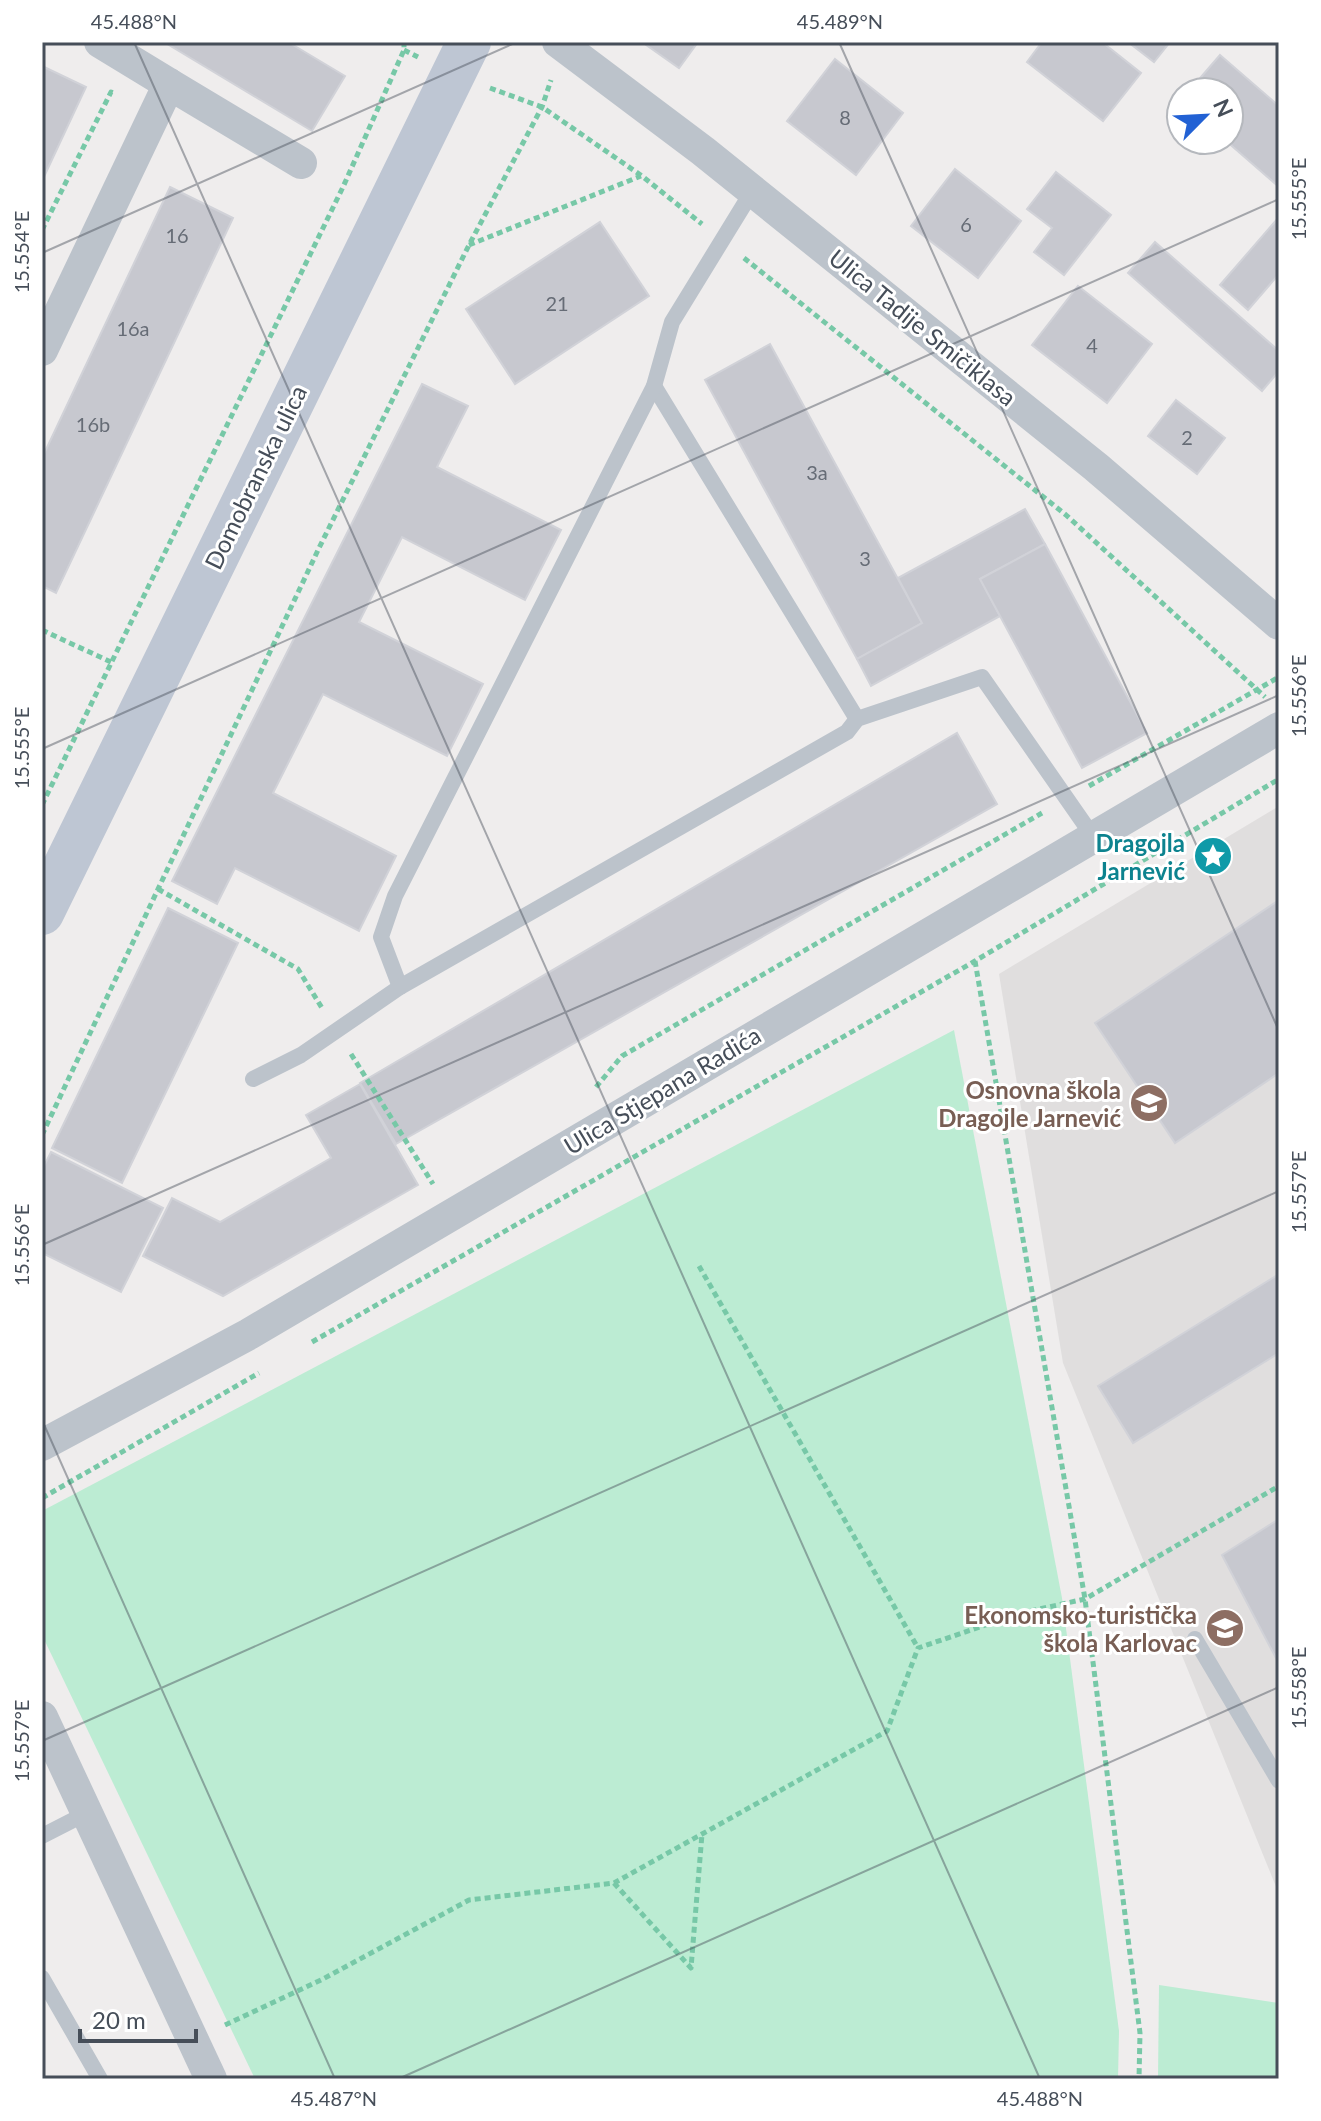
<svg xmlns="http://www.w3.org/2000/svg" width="1321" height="2121" viewBox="0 0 1321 2121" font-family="Lato,sans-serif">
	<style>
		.education { fill: #e0dede }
		.green { fill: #bcecd3 }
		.building { fill: #c7c8cf; stroke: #d1d2d8; stroke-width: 2 }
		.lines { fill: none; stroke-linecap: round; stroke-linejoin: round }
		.path { stroke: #77c8a7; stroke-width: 5; stroke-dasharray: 6 4; stroke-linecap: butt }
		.lane { stroke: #bcc3cb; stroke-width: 16 }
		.street { stroke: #bcc3cb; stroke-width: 32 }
		.secondary { stroke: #bec6d3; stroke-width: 44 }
		.ticks { fill: none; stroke: #464e59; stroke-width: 2; stroke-opacity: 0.45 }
		.labels { text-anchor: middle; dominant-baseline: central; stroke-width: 6; stroke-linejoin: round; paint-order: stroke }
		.number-label { font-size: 20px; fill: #666c76 }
		.street-label { font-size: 24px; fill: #464e59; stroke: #fff }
		.culture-label { font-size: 24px; font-weight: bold; fill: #0d838f; stroke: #fff; text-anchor: end }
		.education-label { font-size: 24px; font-weight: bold; fill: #785e54; stroke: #fff; text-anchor: end }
		.neatline { fill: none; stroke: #464e59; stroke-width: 3 }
		.ticks-label { font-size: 20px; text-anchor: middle; fill: #464e59 }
	</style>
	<rect width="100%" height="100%" fill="#efeded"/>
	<path class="education" d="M1279,806V1894L1063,1363L999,974Z"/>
	<g class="green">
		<path d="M954,1030L1062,1598L1119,2031L1118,2079H255L42,1635V1511Z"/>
		<path d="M1159,1985L1279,2003V2079H1158Z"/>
	</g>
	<g class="building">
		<path d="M164,42H288L345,76L312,131Z"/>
		<path d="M642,42H698L679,68Z"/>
		<path d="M1042,42H1102L1141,73L1103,121L1027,62Z"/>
		<path d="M1128,42H1170L1154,62Z"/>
		<path d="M1220,55L1279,106V187L1225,140H1229V92H1188Z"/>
		<path d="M835,59L903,113L856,175L787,121Z"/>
		<path d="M42,66L86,87L42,181Z"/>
		<path d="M955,169L1021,221L978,278L911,226Z"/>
		<path d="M1056,172L1111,215L1064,275L1034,252L1052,228L1027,209Z"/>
		<path d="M170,187L233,218L56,593L42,586V458Z"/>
		<path d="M1279,217V274L1248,310L1220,285Z"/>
		<path d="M600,222L649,296L515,384L466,309Z"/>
		<path d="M1155,242L1279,351V371L1262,391L1128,273Z"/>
		<path d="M1078,286L1152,344L1107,403L1032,345Z"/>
		<path d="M770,344L922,623L857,659L705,380Z"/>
		<path d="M422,384L468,406L437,467L561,530L525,600L402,537L359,622L483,684L447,756L323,694L273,793L396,856L359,931L235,868L217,904L172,881Z"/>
		<path d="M1176,400L1225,438L1197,474L1148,436Z"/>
		<path d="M1025,509L1045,544L980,579L1000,616L871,686L857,659L922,623L898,578Z"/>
		<path d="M1045,544L1147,733L1082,768L980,579Z"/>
		<path d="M957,733L997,804L396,1144L360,1083Z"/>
		<path d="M1279,900V1073L1175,1143L1095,1023Z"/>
		<path d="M168,908L238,943L122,1183L52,1148Z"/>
		<path d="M360,1084L418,1185L223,1296L143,1256L172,1198L220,1222L331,1158L306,1115Z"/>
		<path d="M51,1152L163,1208L121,1292L42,1253V1170Z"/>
		<path d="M1279,1274V1353L1133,1443L1098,1386Z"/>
		<path d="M1279,1519V1662H1278L1222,1555Z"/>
	</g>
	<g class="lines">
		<g class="path">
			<path d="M404,50L418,57"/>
			<path d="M490,88L542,107L642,176L702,224"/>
			<path d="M42,230L111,92L115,94"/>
			<path d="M469,245L641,176"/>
			<path d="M744,258L1066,515L1265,697"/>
			<path d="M42,630L113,663"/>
			<path d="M1089,786L1279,677"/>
			<path d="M42,805L343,187L404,50V42"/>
			<path d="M158,889L298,969L322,1008"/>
			<path d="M975,961L1085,1599L1140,2033L1139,2079"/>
			<path d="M351,1054L433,1184"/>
			<path d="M596,1087L622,1056L1042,813"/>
			<path d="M42,1135L319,548L469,245L542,107L551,80"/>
			<path d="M699,1266L918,1648"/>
			<path d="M312,1342L975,961L1279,779"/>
			<path d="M42,1498L259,1373"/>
			<path d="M614,1883L691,1968L702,1834"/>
			<path d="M225,2025L323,1979L469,1900L614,1883L887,1731L918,1648L1021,1613L1085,1599L1279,1486"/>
		</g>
		<g class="lane">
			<path d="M654,386L857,719"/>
			<path d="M400,987L381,937L395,896L654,386L672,322L753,190"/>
			<path d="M253,1079L301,1055L400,987L847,732L857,719L982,677L1092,835"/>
			<path d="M1195,1639L1279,1781"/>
			<path d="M42,1836L87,1813"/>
			<path d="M42,1978L100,2079"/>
		</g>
		<g class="street">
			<path d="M100,42L169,84"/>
			<path d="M558,42L703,151L1096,467L1279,624"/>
			<path d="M42,350L169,84L301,163"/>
			<path d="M42,1445L249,1334L1279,728"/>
			<path d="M42,1717L211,2079"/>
		</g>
		<path class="secondary" d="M42,913L469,42"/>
	</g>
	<path class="ticks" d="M134,42L1040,2079M839,42L1279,1031M42,253L517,42M42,749L1279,199M42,1245L1279,695M42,1420L335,2079M42,1741L1279,1191M398,2079L1279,1687"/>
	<defs>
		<g id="sight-disc" transform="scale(2)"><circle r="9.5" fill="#0f9aa8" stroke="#fff"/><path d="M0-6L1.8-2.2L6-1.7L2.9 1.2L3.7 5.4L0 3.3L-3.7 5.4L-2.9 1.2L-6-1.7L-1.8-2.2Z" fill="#fff"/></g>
		<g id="school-disc" transform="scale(2)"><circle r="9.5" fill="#8d6e63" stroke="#fff"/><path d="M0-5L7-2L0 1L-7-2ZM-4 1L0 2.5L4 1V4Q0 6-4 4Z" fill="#fff"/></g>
	</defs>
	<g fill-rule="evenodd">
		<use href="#sight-disc" x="1213" y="856"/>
		<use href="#school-disc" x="1149" y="1103"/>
		<use href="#school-disc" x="1225" y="1628"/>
	</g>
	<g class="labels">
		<g class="number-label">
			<text x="845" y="117">8</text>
			<text x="966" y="224">6</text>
			<text x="177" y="235">16</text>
			<text x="557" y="303">21</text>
			<text x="133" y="328">16a</text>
			<text x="1092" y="345">4</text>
			<text x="93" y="424">16b</text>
			<text x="1187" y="437">2</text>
			<text x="817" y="472">3a</text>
			<text x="865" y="558">3</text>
		</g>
		<g class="street-label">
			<text transform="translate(923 327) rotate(39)">Ulica Tadije Smičiklasa</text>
			<text transform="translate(255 477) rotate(-64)">Domobranska ulica</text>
			<text transform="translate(662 1090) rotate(-31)">Ulica Stjepana Radića</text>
		</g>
		<g class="culture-label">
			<text x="1185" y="842">Dragojla<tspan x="1185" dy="28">Jarnević</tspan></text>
		</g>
		<g class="education-label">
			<text x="1121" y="1089">Osnovna škola<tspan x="1121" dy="28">Dragojle Jarnević</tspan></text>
			<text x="1197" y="1614">Ekonomsko-turistička<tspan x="1197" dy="28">škola Karlovac</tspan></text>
		</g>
	</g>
	<rect width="1321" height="2121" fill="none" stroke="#ffffff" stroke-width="88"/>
	<g transform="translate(1205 116) rotate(66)"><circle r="38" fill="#ffffff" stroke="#b5b8bd" stroke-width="2"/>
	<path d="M0-6L14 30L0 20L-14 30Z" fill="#2261d4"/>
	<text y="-12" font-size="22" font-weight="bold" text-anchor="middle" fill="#464e59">N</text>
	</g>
	<path d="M80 2029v12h116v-12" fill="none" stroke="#464e59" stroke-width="4"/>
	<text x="92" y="2029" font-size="24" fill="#464e59" stroke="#ffffff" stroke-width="6" paint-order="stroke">20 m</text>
	<rect x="44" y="44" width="1233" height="2033" class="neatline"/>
	<g class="ticks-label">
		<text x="134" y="29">45.488°N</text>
		<text x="840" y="29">45.489°N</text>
		<text transform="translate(1299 199) rotate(-90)" y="7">15.555°E</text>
		<text transform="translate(22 252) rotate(-90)" y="7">15.554°E</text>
		<text transform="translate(1299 696) rotate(-90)" y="7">15.556°E</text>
		<text transform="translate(22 748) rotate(-90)" y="7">15.555°E</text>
		<text transform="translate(1299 1192) rotate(-90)" y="7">15.557°E</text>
		<text transform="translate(22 1245) rotate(-90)" y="7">15.556°E</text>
		<text transform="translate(1299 1688) rotate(-90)" y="7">15.558°E</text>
		<text transform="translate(22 1741) rotate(-90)" y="7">15.557°E</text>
		<text x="334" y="2106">45.487°N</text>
		<text x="1040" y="2106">45.488°N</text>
	</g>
</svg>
